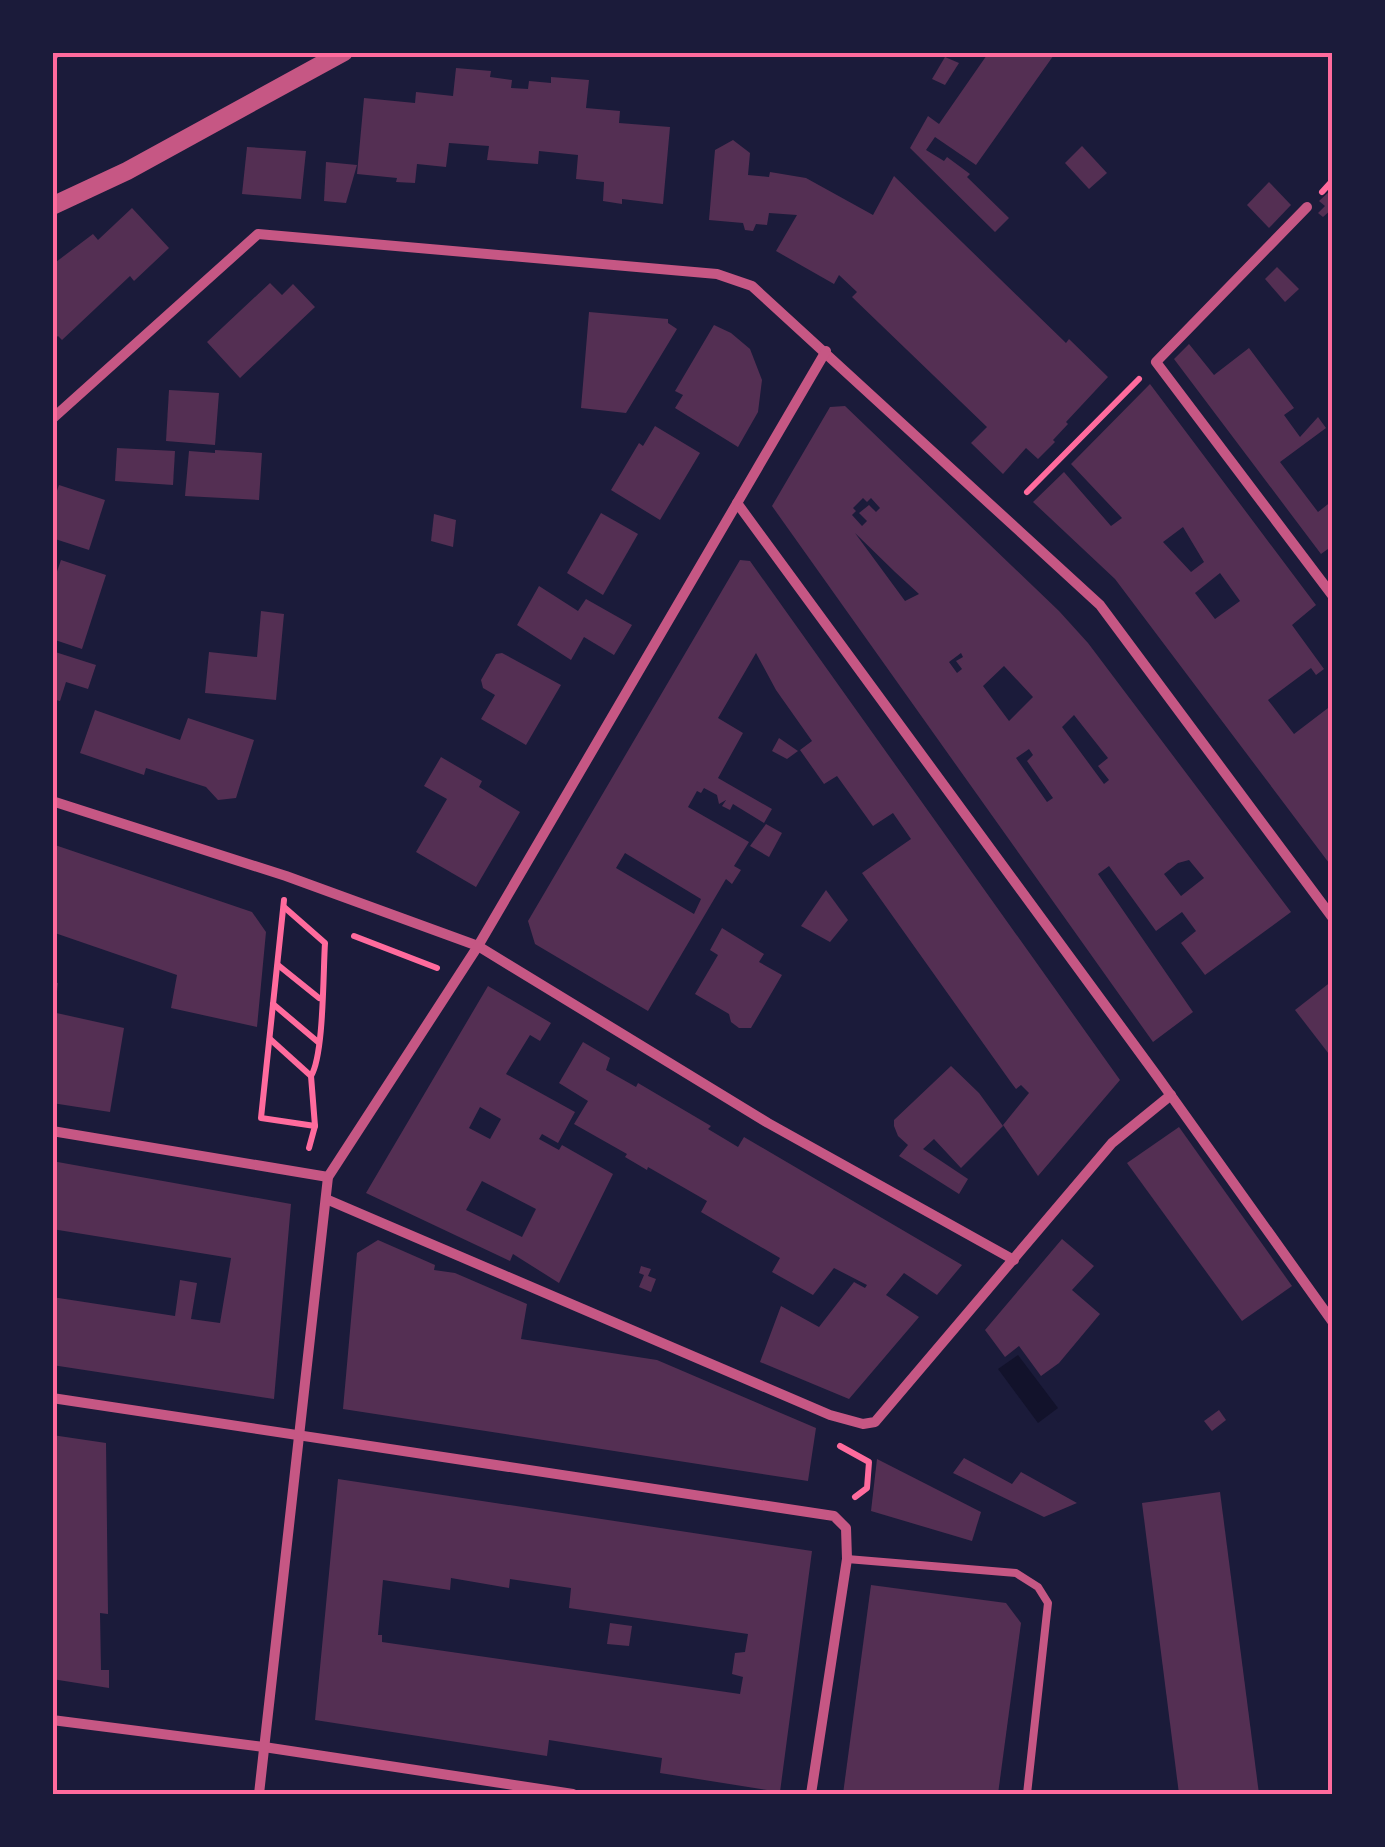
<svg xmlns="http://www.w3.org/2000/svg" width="1385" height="1847" viewBox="0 0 1385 1847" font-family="'Nunito Sans',sans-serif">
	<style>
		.water { fill: #12122b }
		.building { fill: #542f53; fill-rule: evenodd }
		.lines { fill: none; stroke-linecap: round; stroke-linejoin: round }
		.path { stroke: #ff6b9d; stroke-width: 6 }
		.service { stroke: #c65784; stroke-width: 8 }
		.minor { stroke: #c65784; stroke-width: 10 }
		.tertiary { stroke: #c65784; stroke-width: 18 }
		.neatline { fill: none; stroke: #ff6b9d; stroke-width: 4 }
	</style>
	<rect width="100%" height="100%" fill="#1b1b3a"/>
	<path class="water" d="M1018,1355L1058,1408L1038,1423L998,1369Z"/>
	<g class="building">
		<path d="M989,52H1056L976,165L935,137L926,150L944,161L947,157L970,174L967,177L1009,218L995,232L910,148L928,116L939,124Z"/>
		<path d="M945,57L959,63L945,85L932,79Z"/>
		<path d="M456,68L491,71L490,77L512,80L511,88L528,89L529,81L551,83V77L589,80L586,108L620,111L619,123L670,127L663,204L622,199V204L603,201L604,182L576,179L578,155L539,151L538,164L487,160L489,146L449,143L446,167L417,164L415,183L396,182L397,178L357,174L364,98L415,103L416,92L453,96Z"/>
		<path d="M733,140L750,153L748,175L769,177L770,172L806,178L873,215L894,176L1066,343L1069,339L1108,377L1066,422L1068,424L1053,440L1055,442L1038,459L1026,448L1003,474L971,443L987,427L852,297L857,292L839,275L834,284L776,251L797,215L769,213L767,225L756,224L753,231L745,230L743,223L709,220L715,150Z"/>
		<path d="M1082,146L1107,173L1089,189L1065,163Z"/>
		<path d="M247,147L306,151L301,199L242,194Z"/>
		<path d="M326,162L357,165L346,203L324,201Z"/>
		<path d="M1269,182L1291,205L1269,228L1247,205Z"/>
		<path d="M1332,189V209L1323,217L1318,213L1325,206L1319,201Z"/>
		<path d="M132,208L169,248L134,281L130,276L62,340L58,336L52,341V265L93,234L98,240Z"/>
		<path d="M1277,267L1299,289L1285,302L1265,279Z"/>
		<path d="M270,283L282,295L293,284L315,307L240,378L207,342Z"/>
		<path d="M589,312L668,319V323L677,329L626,413L581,408Z"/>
		<path d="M714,325L731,333L750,349L762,380L758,412L738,447L675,408L683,395L675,391Z"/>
		<path d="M1189,344L1214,375L1249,348L1294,408L1284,415L1300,437L1318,417L1326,428L1280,462L1318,512L1332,501V546L1321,554L1174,359Z"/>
		<path d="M1150,384L1316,605L1292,625L1324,669L1316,675L1311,668L1268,700L1294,734L1332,705V867L1115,579L1033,502L1064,472L1111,526L1122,518L1071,464ZM1183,527L1204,562L1191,572L1163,542ZM1220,573L1240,601L1215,619L1195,593Z"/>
		<path d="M169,390L219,393L215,445L166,441Z"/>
		<path d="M845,406L1059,611L1088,643L1291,912L1205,975L1181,943L1196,931L1182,912L1156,931L1109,866L1098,874L1193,1012L1153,1042L772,506L830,407ZM863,498L867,502L871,498L880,508L876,512L869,505L859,513L867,521L862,526L852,515L856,511L853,508ZM855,533L895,572L919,594L905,601ZM961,653L963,657L956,661L962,669L957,673L949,662ZM1004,666L1033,697L1009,721L983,686ZM1074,715L1108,758L1098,766L1109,780L1104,784L1062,727ZM1029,749L1033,755L1027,761L1053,798L1047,802L1016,758ZM1189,860L1204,878L1181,896L1164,874L1178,863Z"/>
		<path d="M655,426L700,453L660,520L611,490L639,443L643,446Z"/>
		<path d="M117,448L175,451L173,485L115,481Z"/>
		<path d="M215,450L262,453L259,500L185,496L189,451L215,453Z"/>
		<path d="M59,485L105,500L89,550L52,538V505Z"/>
		<path d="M601,513L638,534L603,595L567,573Z"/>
		<path d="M434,514L456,520L453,547L431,541Z"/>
		<path d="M61,560L106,575L82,649L52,639V586Z"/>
		<path d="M740,560L750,561L1120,1080L1038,1176L1003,1125L1029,1093L1021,1085L1016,1089L1010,1081L862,873L911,839L893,813L873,826L837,776L824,784L800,750L812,741L776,690L756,653L718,718L743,733L718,778L772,809L764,823L733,804L730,810L722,806L726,800L719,804L717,795L704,788L701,793L697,791L688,807L749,842L734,866L741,870L732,884L726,879L648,1011L535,944L528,921ZM625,853L701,899L694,914L616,868Z"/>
		<path d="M539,586L578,611L586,599L632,625L614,655L584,637L571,660L517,625Z"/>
		<path d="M261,611L284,614L276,700L205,693L209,652L257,657Z"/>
		<path d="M52,651L96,665L88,689L66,682L60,701L52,699Z"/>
		<path d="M502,653L561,685L526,745L481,719L495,695L483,688L481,680L496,654Z"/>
		<path d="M95,710L180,740L188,718L254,740L236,798L218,800L206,787L146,768L144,775L80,753Z"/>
		<path d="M779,738L798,751L787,759L772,751Z"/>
		<path d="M441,757L482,781L479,787L520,812L476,887L416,852L447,799L424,786Z"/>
		<path d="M766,824L782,833L769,857L750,846Z"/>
		<path d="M52,844L252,912L266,932L257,1027L171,1008L177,975L52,932Z"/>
		<path d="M826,890L848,920L830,942L801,926Z"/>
		<path d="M722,928L764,954L759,962L782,975L751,1028H739L731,1022L729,1014L695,994L718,955L710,950Z"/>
		<path d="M1332,981V1058L1295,1010Z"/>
		<path d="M52,982L58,983L55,1008H52Z"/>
		<path d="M488,986L551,1023L540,1041L530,1035L506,1074L575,1112L558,1143L542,1134L539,1139L559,1150L562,1145L613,1174L559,1283L513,1254L510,1261L366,1193ZM480,1107L501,1119L490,1139L469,1128ZM482,1181L536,1209L522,1237L466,1210Z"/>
		<path d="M52,1012L124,1028L110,1112L52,1103Z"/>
		<path d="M583,1042L610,1058L606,1070L636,1087L638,1083L711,1126L708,1129L738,1147L744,1137L962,1265L937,1295L904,1273L886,1295L919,1317L849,1399L760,1362L781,1306L819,1327L854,1282L865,1288L867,1285L834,1268L813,1295L772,1272L780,1258L701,1212L707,1201L648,1167L647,1170L625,1157L627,1154L574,1124L588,1101L559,1083Z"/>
		<path d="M951,1066L979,1093L1003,1126L961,1168L934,1139L923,1149L968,1179L959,1194L899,1156L908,1145L898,1136L894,1126V1120Z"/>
		<path d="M1179,1127L1292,1286L1242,1321L1127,1163Z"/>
		<path d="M52,1161L291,1204L274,1399L52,1365V1297L175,1316L180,1280L197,1283L191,1319L220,1323L231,1258L52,1229Z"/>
		<path d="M1062,1239L1094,1266L1072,1290L1100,1314L1059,1363L1041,1376L1019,1346L1005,1357L985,1330Z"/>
		<path d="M378,1240L435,1265L434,1270L455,1273L527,1304L521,1339L657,1360L816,1428L808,1481L343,1409L357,1253Z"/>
		<path d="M641,1266L651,1269L648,1276L656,1279L651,1292L639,1287L644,1275L639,1273Z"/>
		<path d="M1219,1410L1226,1420L1212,1431L1204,1421Z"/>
		<path d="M52,1435L106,1443L108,1614L100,1613L101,1670H109V1688L52,1679Z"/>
		<path d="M964,1458L1012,1484L1021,1472L1077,1503L1044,1517L953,1473Z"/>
		<path d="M877,1459L981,1512L972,1541L871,1511Z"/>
		<path d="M338,1479L812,1551L780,1792L660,1773L662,1758L549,1740L547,1756L315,1720ZM451,1578L509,1588L510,1579L571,1588L569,1608L748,1634L745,1652L735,1653L732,1674L743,1677L740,1694L382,1642V1635H378L383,1580L450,1590Z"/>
		<path d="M1220,1492L1259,1794H1179L1142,1503Z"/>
		<path d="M871,1585L1006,1603L1021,1623L998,1794H843Z"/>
		<path d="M610,1623L632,1626L629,1646L607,1644Z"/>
	</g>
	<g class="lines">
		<g class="path">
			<path d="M52,62L57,52"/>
			<path d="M1322,192L1332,181"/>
			<path d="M1027,492L1139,379"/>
			<path d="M284,900L261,1118L315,1126"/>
			<path d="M284,907L325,943C323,973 324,1055 311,1076L315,1126L309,1148"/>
			<path d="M354,936L437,968"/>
			<path d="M278,965L319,998"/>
			<path d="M273,1004L318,1042"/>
			<path d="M270,1039L311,1076"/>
			<path d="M840,1446L869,1462L867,1488L855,1497"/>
		</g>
		<path class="service" d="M847,1559L1016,1573L1038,1587L1048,1603L1027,1794"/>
		<g class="minor">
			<path d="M1307,207L1156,362L1332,595"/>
			<path d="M52,419L258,234L717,274L752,286L1100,605L1332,917"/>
			<path d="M737,503L1157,1076L1332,1321"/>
			<path d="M52,801L286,876L478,946L768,1123L1014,1260"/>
			<path d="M52,1131L328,1177"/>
			<path d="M326,1199L830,1415L863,1424L875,1422L1112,1143L1171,1095"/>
			<path d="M52,1398L834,1516L846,1528L847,1559L811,1794"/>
			<path d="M52,1720L264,1747L573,1794"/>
			<path d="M259,1794L328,1177L478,946L826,351"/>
		</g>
		<path class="tertiary" d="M52,206L127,171L344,52"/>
	</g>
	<rect width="1385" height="1847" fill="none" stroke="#1b1b3a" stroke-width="110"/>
	<rect x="55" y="55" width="1275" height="1737" class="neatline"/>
</svg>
